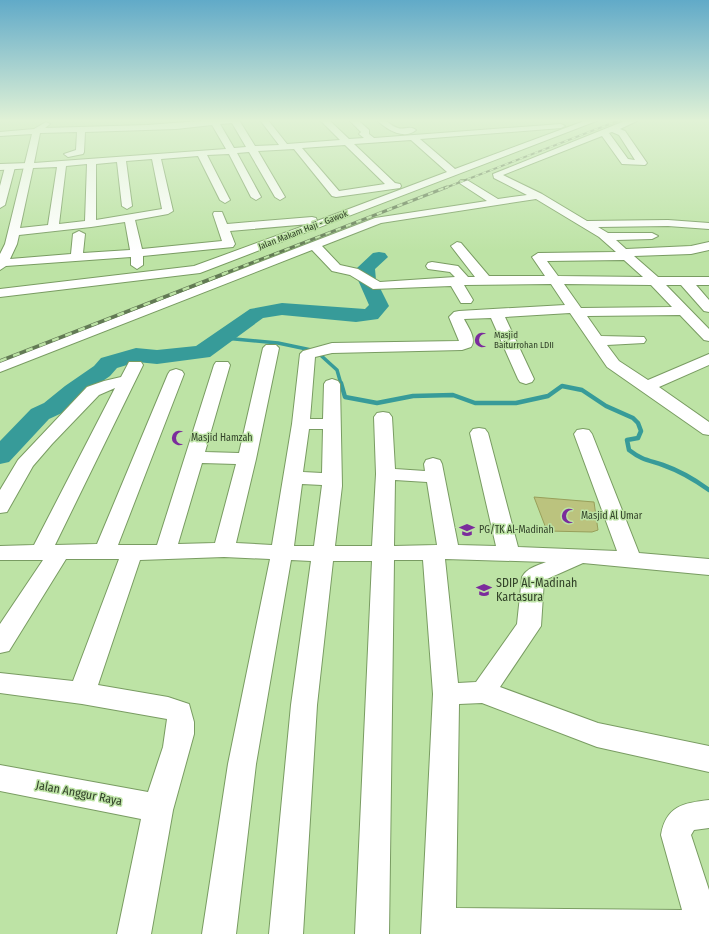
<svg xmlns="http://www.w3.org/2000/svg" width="709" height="934" viewBox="0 0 709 934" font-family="'Fira Sans Condensed',sans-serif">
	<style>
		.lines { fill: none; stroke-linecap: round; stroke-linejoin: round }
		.stream-far1 { stroke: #379b99; stroke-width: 3.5 }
		.stream { stroke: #379b99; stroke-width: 4.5 }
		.river { fill: #379b99; fill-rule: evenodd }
		.building { fill: #bbc37e; stroke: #989f5a }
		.minor-casing { stroke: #799c62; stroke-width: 2 }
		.major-casing { stroke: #799c62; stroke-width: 2 }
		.minor { fill: #fff; fill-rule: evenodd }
		.major { fill: #fff; fill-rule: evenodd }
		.rail-far2-casing { stroke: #637b55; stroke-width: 2 }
		.rail-far1-casing { stroke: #637b55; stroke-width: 3 }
		.rail-casing { stroke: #637b55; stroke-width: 3.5 }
		.rail-far2 { stroke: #bde3a5; stroke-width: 1.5; stroke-dasharray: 4; stroke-linecap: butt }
		.rail-far1 { stroke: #bde3a5; stroke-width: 2; stroke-dasharray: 5.5; stroke-linecap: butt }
		.rail { stroke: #bde3a5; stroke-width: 2.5; stroke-dasharray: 7; stroke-linecap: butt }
		.labels { text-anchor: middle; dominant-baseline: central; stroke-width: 3; stroke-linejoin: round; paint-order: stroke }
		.far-street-label { font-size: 9px; fill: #314128; stroke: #bde3a5 }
		.far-poi-label { font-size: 9px; fill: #314128; stroke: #bde3a5; text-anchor: start }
		.poi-label { font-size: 10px; fill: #314128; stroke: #bde3a5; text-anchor: start }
		.near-poi-label { font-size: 12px; fill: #314128; stroke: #bde3a5; text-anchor: start }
		.near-street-label { font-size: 12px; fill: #314128; stroke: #bde3a5 }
	</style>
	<rect width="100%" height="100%" fill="#bde3a5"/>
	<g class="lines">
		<path class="stream-far1" d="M224,338L278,343L316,351L337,370L341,384"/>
		<path class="stream" d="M341,383L345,397L377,403L413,396L453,395L475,403H516L548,396L562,386L582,390L606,406L633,418L638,423L641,431L638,438L627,440L629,450C642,460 648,460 663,465C680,471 694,479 709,490"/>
		<path class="river" d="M379,252L385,253L388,257L375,269L376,280L389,306L378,319L356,322L282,315L263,318L210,357L157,364L137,362L117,368L110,376L81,396L62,413L49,419L9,462L0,464V441L31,409L44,403L65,386L94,366L101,358L136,348L157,350L196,346L250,309L282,303L365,309L369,305L358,280L357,268L373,253Z"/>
	</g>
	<path class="building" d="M534,497L594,502L598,530L592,532L547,531Z"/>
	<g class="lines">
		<g class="minor-casing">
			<g id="minor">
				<path d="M213,120H239L255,146L279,145L260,120H268L287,144L340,140L320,120H329L349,139L364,138L359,134L361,132L349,120H358L369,130V134L374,138L561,124L565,126L561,128L420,139L455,169L587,120H599L200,273L0,297V289L194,266L309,224L230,231L235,244L233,247L143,256V265L137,269L131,265V257L6,266L0,270V254L5,244L32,134L0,136V132L34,129L46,122L50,124L45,128L147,125ZM232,123L246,147L234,148L220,124ZM212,125L226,149L34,163L40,133L77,132L76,150L64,154L68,157L83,154L84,152L85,132L176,129ZM411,140L447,172L317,221L316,218L312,217L227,224L222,212H214L213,214L222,241L142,249L135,220L168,214L173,211L161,159L198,156L220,200L225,203L230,200L207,155L229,154L251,197L256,200L261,197L237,153L249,152L275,197L280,200L285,197L258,151L294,149L332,196L336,197L400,188L401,186L400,184L395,183L354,144ZM345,145L385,184L339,191L302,148ZM152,159L162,209L96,220V164L117,162L122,206L127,209L132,206L126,161ZM87,164L85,221L59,224L66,166ZM57,167L48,225L20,228L33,168ZM125,222L130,250L83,253L85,234L79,231L73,234L71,254L10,259L17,244L19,235L91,227Z"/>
				<path d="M377,120C391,120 388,125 398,128C404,130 410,125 416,130C404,140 387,130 377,120Z"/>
				<path d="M627,120H639L620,129L625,131L647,163L645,165L622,164L602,136L503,175L542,194L587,221L668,220L709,223V229L668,226L598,227L608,233H652L658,236L652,239L616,240L626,249L691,246L709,242V250L691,254L634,256L658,277H709V285H696L709,300V312L704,311L681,285H666L709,329V341L704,340L680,315L587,316L601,336L644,337L646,340L644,343L607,345L619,361L648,380L709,354V365L659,387L709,422V435L703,434L607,367L570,313L505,317L534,379L532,382L526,384L520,382L518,379L491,318L464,319C468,327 477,339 471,347L462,350L332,353L315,357L310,419H323L324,384L326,381L332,379L338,381L340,384L342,486L335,546H372L376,474L374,417L377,413L383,412L389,413L392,417L395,469L425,471L424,464L426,460L433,458L440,460L442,464L458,545L496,546L470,433L473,429L479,428L485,429L488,433L518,547L617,551L574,434L577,430L583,429L589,430L592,434L639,553L709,559V575L583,563L547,579L544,580L541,626L500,687L598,723L709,746V772L597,747L482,703L459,704L456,908L682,910L661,835C666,806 683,803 709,800V828L694,830L691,835L709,890V934H421L433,694L423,560H394L389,934H355L372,561H333L317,705L303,934H269L291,705L311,561L291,560L256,764L236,934H202L228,764L270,559L224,557L140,560L98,685L168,697L189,704L194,722V734L173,810L151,934H117L141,819L0,791V765L148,792L163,747L167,719L82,704L0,693V673L73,681L119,559H66L9,651L0,653V624L43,560H0V546L34,545L115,388L99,395L52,444L33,466L7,512L0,513V490L18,460L87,387L104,381L121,377L129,362H141L143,365L55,545L97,544L168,374L170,371L176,369L182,371L184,374L118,545H157L214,365L216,362H228L230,365L205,452L239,453L263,348L266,345H276L279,348L256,459L236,543L272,545L292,424L300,354L303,351L332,343L459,341L449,317L454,312L459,311L565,305L551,284L464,285L473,300L471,303H461L451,286L373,289L350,275L332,271L312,250L0,372V362L375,218L487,201L461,184L459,182L461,180H467L498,199L527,195L494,178L493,174ZM612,132L619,135L635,160L628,159L609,133ZM536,199L599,237L616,252L538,253L532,257L545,276H489L461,243L457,242L451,246L475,277H468L458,266L432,262L428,263L426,266L428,269L450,272L455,277L380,282L358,269L340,265L322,246L381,223ZM624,260L643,277L558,276L547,261ZM564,284L651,285L672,307L581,308ZM309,429H323L322,473L303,472ZM202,463L236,464L215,543L178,544ZM395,480L427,482L437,545L394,546ZM302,484L322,485L314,546H294ZM445,559L546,562C536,566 527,568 522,577L517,624L476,682L458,683Z"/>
				<path d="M10,164L15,167L5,205L0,208V186L5,167Z"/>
			</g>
		</g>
		<g class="major-casing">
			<path id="major" d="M29,163L33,164L34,166L33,168L0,170V164Z"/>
		</g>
		<use href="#minor" class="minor"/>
		<use href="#major" class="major"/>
		<g class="rail-far2-casing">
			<path id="rail-far2" d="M445,188L620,120"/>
		</g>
		<g class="rail-far1-casing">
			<path id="rail-far1" d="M223,274L447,187"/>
		</g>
		<g class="rail-casing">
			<path id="rail" d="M0,361L226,273"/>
		</g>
		<use href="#rail-far2" class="rail-far2"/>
		<use href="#rail-far1" class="rail-far1"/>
		<use href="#rail" class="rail"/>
	</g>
	<linearGradient id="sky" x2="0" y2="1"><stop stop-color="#61aac8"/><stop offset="0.48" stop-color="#e1f2d6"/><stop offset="1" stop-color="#e1f2d6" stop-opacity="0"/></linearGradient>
	<rect width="709" height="251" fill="url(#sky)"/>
	<defs>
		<g id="mosque-bare" transform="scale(1.2)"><path d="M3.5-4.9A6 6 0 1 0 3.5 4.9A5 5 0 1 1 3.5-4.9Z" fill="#7b2c9c" stroke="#bde3a5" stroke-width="2.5" paint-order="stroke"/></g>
		<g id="school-bare" transform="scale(1.2)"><path d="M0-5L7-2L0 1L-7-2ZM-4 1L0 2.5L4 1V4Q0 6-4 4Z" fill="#7b2c9c" stroke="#bde3a5" stroke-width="2.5" paint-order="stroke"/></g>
	</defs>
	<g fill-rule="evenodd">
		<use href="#mosque-bare" x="482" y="340"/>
		<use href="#mosque-bare" x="179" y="438"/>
		<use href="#mosque-bare" x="569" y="516"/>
		<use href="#school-bare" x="467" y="530"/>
		<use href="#school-bare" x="484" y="590"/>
	</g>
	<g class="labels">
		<g class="far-street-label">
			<text transform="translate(303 230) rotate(-21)">Jalan Makam Haji - Gawok</text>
		</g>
		<g class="far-poi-label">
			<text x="494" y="335">Masjid<tspan x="494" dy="10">Baiturrohan LDII</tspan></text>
		</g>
		<g class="poi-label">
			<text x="191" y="438">Masjid Hamzah</text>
			<text x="581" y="516">Masjid Al Umar</text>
			<text x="479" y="530">PG/TK Al-Madinah</text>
		</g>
		<g class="near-poi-label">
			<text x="496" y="583">SDIP Al-Madinah<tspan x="496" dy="14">Kartasura</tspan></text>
		</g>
		<g class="near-street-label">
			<text transform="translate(79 793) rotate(11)">Jalan Anggur Raya</text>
		</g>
	</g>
</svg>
